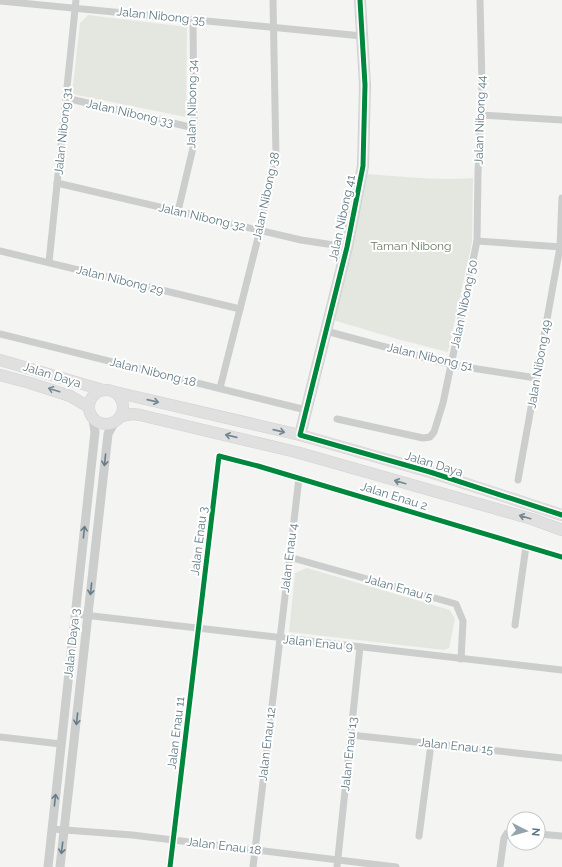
<svg xmlns="http://www.w3.org/2000/svg" width="562" height="867" viewBox="0 0 562 867" font-family="Raleway,sans-serif">
	<style>
		.green { fill: #e4e7e0 }
		.lines { fill: none; stroke-linecap: round; stroke-linejoin: round }
		.secondary-casing { stroke: #d0d2d2; stroke-width: 12 }
		.primary-casing { stroke: #d1d2d1; stroke-width: 12 }
		.minor { stroke: #cccdcd; stroke-width: 7 }
		.tertiary { stroke: #cccdcd; stroke-width: 9 }
		.secondary { stroke: #e0e0e0; stroke-width: 10 }
		.primary { stroke: #e0e0e0; stroke-width: 11 }
		.cycleway-casing { stroke: #fff; stroke-width: 8 }
		.cycleway { stroke: #00873e; stroke-width: 5 }
		.oneway { stroke: #748893 }
		.oneway2 { stroke: #667d89 }
		.labels { text-anchor: middle; dominant-baseline: central; stroke-width: 4; stroke-linejoin: round; paint-order: stroke }
		.street-label { font-size: 12px; fill: #617985; stroke: #fff }
		.park-label { font-size: 12px; fill: #697b61; stroke: #fff }
	</style>
	<rect width="100%" height="100%" fill="#f4f4f2"/>
	<g class="green">
		<path d="M88,15L187,27L186,117L72,94L80,23Z"/>
		<path d="M365,174C401,176 437,181 473,178L472,242L448,352L397,339L333,320Z"/>
		<path d="M307,568L450,610L455,619L449,648L444,650L289,632L295,573Z"/>
	</g>
	<g class="lines">
		<g class="secondary-casing">
			<path id="secondary" d="M300,435L347,247L363,166L365,85L360,0"/>
		</g>
		<g class="primary-casing">
			<g id="primary">
				<path d="M0,360L103,390"/>
				<path d="M0,375L30,383L70,396L89,407"/>
				<circle cx="106" cy="407" r="17"/>
				<path d="M115,392L300,435L430,472L562,515"/>
				<path d="M122,416L133,414L140,415L296,452L532,519L562,530"/>
			</g>
		</g>
		<g class="minor">
			<path d="M0,1L362,36"/>
			<path d="M66,98L194,128"/>
			<path d="M481,115L562,120"/>
			<path d="M57,183L301,240L347,247"/>
			<path d="M178,211L193,148L194,128L193,20"/>
			<path d="M477,241L562,247"/>
			<path d="M0,251L240,309"/>
			<path d="M49,262L76,0"/>
			<path d="M326,331L452,365L536,378"/>
			<path d="M0,334L306,410"/>
			<path d="M220,388L260,230L276,157L273,0"/>
			<path d="M337,419L423,438L430,437L434,432L443,403L477,241L478,173L482,85L480,0"/>
			<path d="M518,480L560,247L562,198"/>
			<path d="M289,557L456,604L463,621L461,659"/>
			<path d="M75,614L562,670"/>
			<path d="M515,625L526,546"/>
			<path d="M351,735L562,758"/>
			<path d="M0,737L61,744"/>
			<path d="M52,829L132,835L396,867"/>
			<path d="M538,834L562,836"/>
			<path d="M419,836L431,744"/>
			<path d="M170,867L219,456L258,466L562,557"/>
			<path d="M253,867L299,478"/>
			<path d="M337,867L360,647"/>
			<path d="M500,867L504,838L507,833L514,831"/>
		</g>
		<g class="tertiary">
			<path d="M48,867L95,432L93,419"/>
			<path d="M60,867L107,443L108,434L114,423"/>
		</g>
		<use href="#secondary" class="secondary"/>
		<use href="#primary" class="primary"/>
		<g class="cycleway-casing">
			<g id="cycleway">
				<path d="M360,0L365,85L363,166L347,247L300,435L430,472L562,515"/>
				<path d="M170,867L219,456L258,466L562,557"/>
			</g>
		</g>
		<use href="#cycleway" class="cycleway"/>
	</g>
	<defs><path id="oneway-shaft" d="M-6 0H5M1.5-3L5.5 0L1.5 3" fill="none" stroke-width="1.6" stroke-linecap="round" stroke-linejoin="round"/></defs>
	<g class="oneway">
		<use href="#oneway-shaft" transform="translate(54 390) rotate(-162)"/>
		<use href="#oneway-shaft" transform="translate(153 401) rotate(13)"/>
		<use href="#oneway-shaft" transform="translate(279 431) rotate(13)"/>
		<use href="#oneway-shaft" transform="translate(231 436) rotate(-167)"/>
		<use href="#oneway-shaft" transform="translate(400 482) rotate(-164)"/>
		<use href="#oneway-shaft" transform="translate(525 517) rotate(-164)"/>
	</g>
	<g class="oneway2">
		<use href="#oneway-shaft" transform="translate(105 460) rotate(96)"/>
		<use href="#oneway-shaft" transform="translate(84 532) rotate(-84)"/>
		<use href="#oneway-shaft" transform="translate(91 589) rotate(96)"/>
		<use href="#oneway-shaft" transform="translate(77 719) rotate(96)"/>
		<use href="#oneway-shaft" transform="translate(55 800) rotate(-84)"/>
		<use href="#oneway-shaft" transform="translate(62 848) rotate(97)"/>
	</g>
	<g class="labels">
		<g class="street-label">
			<text transform="translate(161 16) rotate(6)">Jalan Nibong 35</text>
			<text transform="translate(192 104) rotate(-89)">Jalan Nibong 34</text>
			<text transform="translate(130 113) rotate(13)">Jalan Nibong 33</text>
			<text transform="translate(480 120) rotate(-88)">Jalan Nibong 44</text>
			<text transform="translate(63 131) rotate(-84)">Jalan Nibong 31</text>
			<text transform="translate(266 196) rotate(-78)">Jalan Nibong 38</text>
			<text transform="translate(202 217) rotate(13)">Jalan Nibong 32</text>
			<text transform="translate(342 218) rotate(-78)">Jalan Nibong 41</text>
			<text transform="translate(120 280) rotate(14)">Jalan Nibong 29</text>
			<text transform="translate(464 304) rotate(-78)">Jalan Nibong 50</text>
			<text transform="translate(430 357) rotate(13)">Jalan Nibong 51</text>
			<text transform="translate(539 364) rotate(-80)">Jalan Nibong 49</text>
			<text transform="translate(153 372) rotate(14)">Jalan Nibong 18</text>
			<text transform="translate(52 375) rotate(17)">Jalan Daya</text>
			<text transform="translate(434 464) rotate(17)">Jalan Daya</text>
			<text transform="translate(394 496) rotate(17)">Jalan Enau 2</text>
			<text transform="translate(199 541) rotate(-83)">Jalan Enau 3</text>
			<text transform="translate(289 558) rotate(-83)">Jalan Enau 4</text>
			<text transform="translate(399 588) rotate(16)">Jalan Enau 5</text>
			<text transform="translate(72 643) rotate(-84)">Jalan Daya 3</text>
			<text transform="translate(318 643) rotate(6)">Jalan Enau 9</text>
			<text transform="translate(176 733) rotate(-83)">Jalan Enau 11</text>
			<text transform="translate(267 744) rotate(-83)">Jalan Enau 12</text>
			<text transform="translate(456 746) rotate(6)">Jalan Enau 15</text>
			<text transform="translate(349 754) rotate(-84)">Jalan Enau 13</text>
			<text transform="translate(224 846) rotate(7)">Jalan Enau 18</text>
		</g>
		<g class="park-label">
			<text x="411" y="246">Taman Nibong</text>
		</g>
	</g>
	<g transform="translate(526 831) rotate(96)"><circle r="19" fill="#ffffff" stroke="#c0c9ce"/>
	<path d="M0-3L7 15L0 10L-7 15Z" fill="#94a4ab"/>
	<text y="-6" font-size="11" font-weight="bold" text-anchor="middle" fill="#617985">N</text>
	</g>
</svg>
